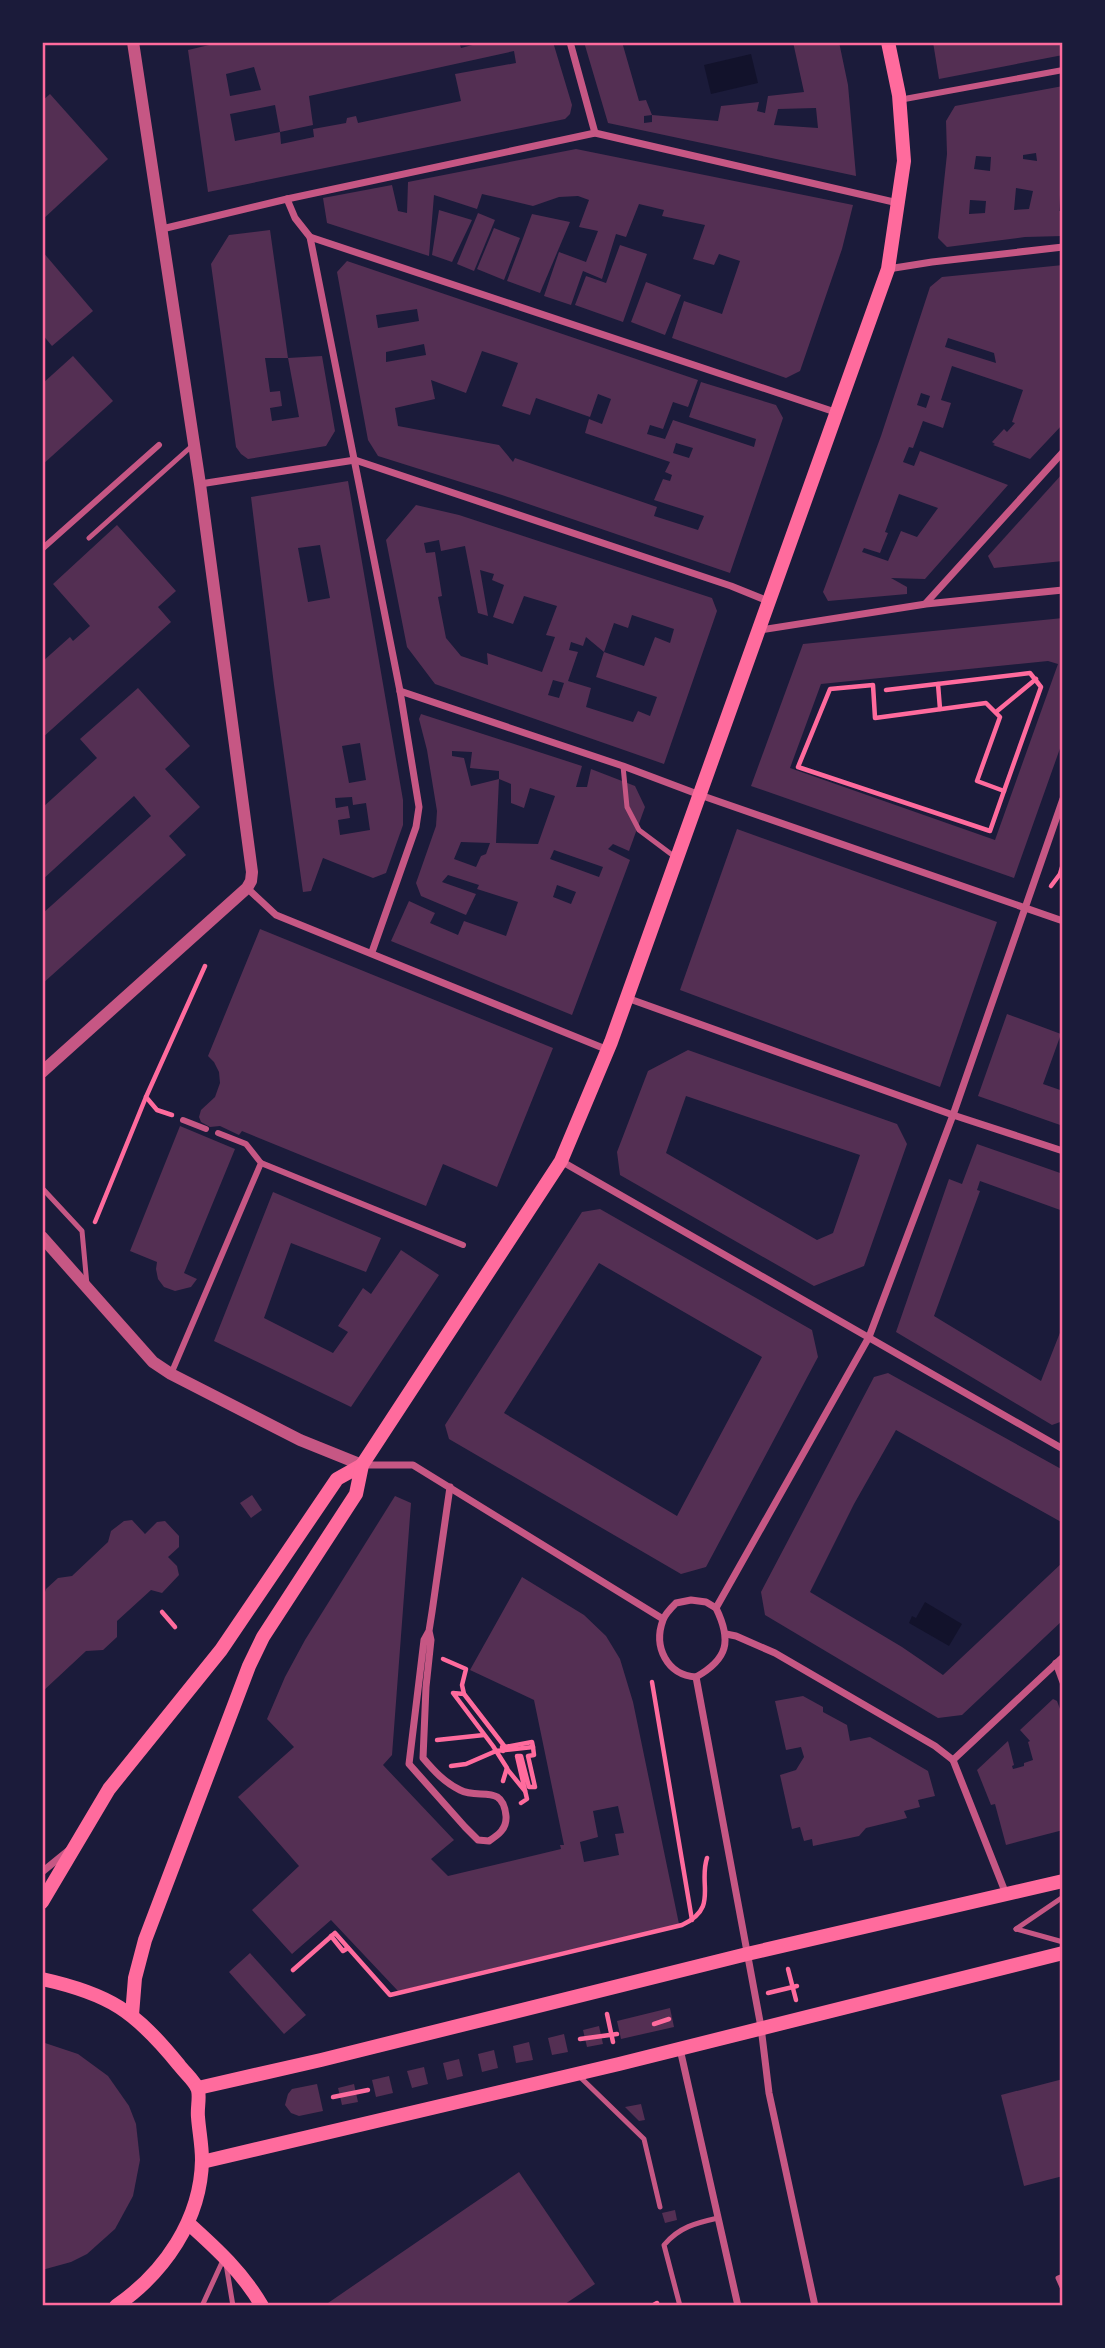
<svg xmlns="http://www.w3.org/2000/svg" width="1105" height="2348" viewBox="0 0 1105 2348" font-family="'Fira Sans Condensed',sans-serif">
	<style>
		.water { fill: #12122b }
		.building { fill: #542f53; fill-rule: evenodd }
		.lines { fill: none; stroke-linecap: round; stroke-linejoin: round }
		.path { stroke: #ff6b9d; stroke-width: 4.5 }
		.service { stroke: #c65784; stroke-width: 5 }
		.pedestrian { stroke: #c65784; stroke-width: 6 }
		.minor { stroke: #c65784; stroke-width: 7 }
		.tertiary { stroke: #c65784; stroke-width: 12 }
		.secondary { stroke: #ff6b9d; stroke-width: 14 }
		.neatline { fill: none; stroke: #ff6b9d; stroke-width: 2.5 }
	</style>
	<rect width="100%" height="100%" fill="#1b1b3a"/>
	<g class="water">
		<path d="M751,54L758,83L711,94L704,65Z"/>
		<path d="M925,1602L962,1624L949,1646L909,1623L912,1616L916,1618Z"/>
	</g>
	<g class="building">
		<path d="M222,42H459L461,48L484,42H553L572,105L570,114L565,119L208,192L188,50ZM514,51L516,63L455,74L461,101L358,123L356,116L347,118L346,123L313,129L314,137L281,144L280,132L235,141L230,114L275,105L280,132L313,125L309,96ZM254,67L261,90L230,96L226,74Z"/>
		<path d="M584,42H622L639,101L646,100L652,115L644,116V123L652,122V115L718,121L721,106L759,102L757,111L765,113L768,96L804,92L793,42H839L848,85L856,176L608,123ZM816,108L818,128L774,125L778,109Z"/>
		<path d="M933,42H1063V55L939,79Z"/>
		<path d="M1063,86V180H1061L1059,211H1063V236L1025,237L947,247L938,238L947,154L946,121L955,106ZM1036,153L1037,161L1023,159V155ZM976,156L991,157L990,171L974,169ZM1016,188L1033,191L1029,209L1014,210ZM970,200L986,201L985,213L969,214Z"/>
		<path d="M50,94L108,159L42,220V101Z"/>
		<path d="M576,149L853,205L842,249L800,371L786,378L672,338L684,301L722,314L740,261L719,254L714,265L693,259L705,225L662,216L664,210L639,204L626,237L616,234L602,279L583,271L571,305L544,296L559,252L586,262L598,231L579,227L589,200L578,196L559,197L533,206L482,194L477,209L434,195L429,256L327,223L323,198L392,185L398,211L407,213L408,182Z"/>
		<path d="M439,210L472,220L452,262L432,255Z"/>
		<path d="M478,213L495,220L474,271L457,264Z"/>
		<path d="M532,214L570,222L540,293L507,281Z"/>
		<path d="M494,228L520,238L504,280L477,269Z"/>
		<path d="M270,230L288,358H265L270,392L280,391L282,406L270,408L272,421L299,417L288,358L322,356L335,431L326,446L248,459L241,454L236,447L211,264L229,235Z"/>
		<path d="M620,245L647,254L623,322L575,305L586,276L606,283Z"/>
		<path d="M42,251L93,311L52,346L42,334Z"/>
		<path d="M347,261L698,380L688,407L673,402L663,429L650,425L647,434L665,439L673,420L754,447L756,439L689,417L701,382L776,405L783,418L730,573L502,495L378,456L368,440L337,272ZM417,309L419,321L378,328L376,315ZM424,344L426,355L386,362V352ZM482,351L518,363L502,406L530,415L536,398L590,417L598,394L611,399L602,424L589,419L585,433L670,462L665,472L672,475L670,481L663,479L654,500L704,516L698,530L654,516L657,507L515,458L513,462L499,445L398,426L395,408L435,399L431,380L466,393ZM676,443L693,448L689,458L673,453Z"/>
		<path d="M1063,265V424L1030,459L993,445L995,444L992,442L1004,429L1007,432L1015,423L1012,422L1023,390L952,366L941,400L951,403L943,428L923,421L913,448L909,447L903,462L914,466L920,451L1008,485L925,579L891,578L907,587V594L828,601L823,592L881,436L930,287L942,277ZM948,338L994,353L996,363L945,347ZM921,393L930,396L926,408L917,405ZM899,494L938,508L917,537L901,531L888,561L862,552L864,548L880,553L888,533L885,532Z"/>
		<path d="M646,282L681,295L665,335L631,322Z"/>
		<path d="M73,356L113,401L42,465V384Z"/>
		<path d="M1063,473V561L994,568L988,556Z"/>
		<path d="M348,481L403,800V825L386,873L373,878L323,858L311,891L303,892L274,685L251,497ZM320,545L330,598L308,602L298,548ZM360,743L366,780L349,783L342,746ZM352,797L353,805L366,803L370,830L340,835L338,820L350,818L348,806L336,808L335,798Z"/>
		<path d="M416,505L459,515L712,598L717,611L664,764L435,684L407,647L386,540ZM439,540L441,551L465,546L478,613L488,616L480,570L494,574L492,580L504,585L493,617L513,624L524,596L557,606L546,635L555,637L542,672L487,653L488,665L461,656L446,638L438,597L442,596L435,552L426,553L424,543ZM632,615L674,629L670,643L655,637L644,666L604,652L614,623L628,628ZM586,637L604,652L596,677L657,697L650,716L638,711L633,722L586,707L591,688L568,681L578,652L569,650L571,642L583,646ZM553,680L564,683L559,698L548,695Z"/>
		<path d="M117,525L176,591L158,607L171,622L42,738V662L70,637L73,641L90,626L53,584Z"/>
		<path d="M1063,618V740L1014,878L751,786L803,644ZM1048,661L1058,664L995,840L790,768L821,684Z"/>
		<path d="M138,688L190,746L165,769L200,807L169,836L186,855L42,984V914L151,816L134,796L42,880V808L97,758L80,739Z"/>
		<path d="M421,714L582,766L576,787H587L591,769L635,786L645,807L629,851L613,844L608,849L630,860L572,1015L391,941L409,901L435,913L430,923L458,935L464,921L506,936L518,902L477,889L479,885L448,875L442,882L476,894L466,915L421,896L416,883L436,826L437,811L427,750L419,719ZM452,751L472,752L470,768L499,771V779L511,784V803L524,808L530,788L555,796L538,844L496,843L499,779L471,786L464,758L452,756ZM461,842L490,843L486,854L481,856L476,867L454,859ZM554,850L603,867L599,877L550,859ZM557,885L576,892L571,904L553,897Z"/>
		<path d="M737,829L997,922L940,1087L680,990Z"/>
		<path d="M260,929L553,1048L497,1187L443,1164L426,1206L242,1131L239,1135L220,1126L210,1127L201,1122L199,1117L201,1110L215,1097L220,1083L219,1072L214,1062L208,1056Z"/>
		<path d="M1007,1014L1061,1034L1043,1084L1063,1091V1126L978,1096Z"/>
		<path d="M688,1050L897,1124L907,1144L864,1266L814,1286L620,1175L617,1152L648,1071ZM686,1096L860,1155L833,1233L817,1240L666,1153Z"/>
		<path d="M180,1126L235,1149L184,1273L197,1279L191,1287L175,1291L164,1287L158,1279L156,1269L157,1262L130,1251Z"/>
		<path d="M977,1144L1063,1174V1211L980,1181L977,1190L980,1191L934,1316L1041,1381L1063,1325V1421L1052,1425L896,1332L949,1179L962,1184Z"/>
		<path d="M273,1192L381,1238L366,1272L291,1243L264,1318L333,1353L348,1332L338,1326L363,1288L371,1294L401,1250L439,1275L351,1407L214,1341Z"/>
		<path d="M600,1209L812,1330L818,1357L706,1567L681,1574L449,1439L445,1425L582,1212ZM599,1263L762,1357L677,1516L504,1413Z"/>
		<path d="M888,1373L1063,1470V1523L896,1430L854,1504L810,1592L902,1647L943,1675L1063,1562V1620L962,1715L938,1718L765,1615L761,1592L874,1377Z"/>
		<path d="M252,1495L262,1510L251,1518L240,1503Z"/>
		<path d="M395,1496L411,1503L392,1755L383,1765L454,1840L431,1859L448,1876L561,1849L560,1845H564L534,1700L470,1670L522,1577L584,1615L606,1636L620,1659L633,1702L679,1924L398,1991L331,1920L292,1954L252,1910L299,1866L238,1797L294,1747L267,1719L285,1677L305,1640ZM618,1806L624,1833L615,1834L619,1855L584,1862L580,1842L598,1837L593,1811Z"/>
		<path d="M132,1520L145,1534L157,1522L165,1521L179,1536V1547L168,1557L177,1566L179,1575L162,1593L151,1590L117,1621V1637L103,1650L86,1651L42,1692V1601L46,1589L58,1578L72,1576L108,1542L111,1531L124,1521Z"/>
		<path d="M803,1696L823,1707V1712L847,1725L850,1741L870,1737L928,1771L935,1796L918,1800L920,1807L904,1811L907,1818L866,1828L859,1836L813,1846L812,1839L804,1841L800,1827L792,1829L780,1775L796,1770L804,1757L801,1747L786,1750L775,1701Z"/>
		<path d="M1053,1699L1057,1701L1063,1717V1830L1006,1845L995,1804L991,1805L977,1770L1008,1741L1014,1765L1012,1766L1013,1769L1024,1766V1763L1033,1760L1028,1742L1030,1741L1020,1730Z"/>
		<path d="M250,1953L306,2015L284,2034L229,1972Z"/>
		<path d="M670,2008L674,2027L621,2039L617,2021Z"/>
		<path d="M599,2026L603,2044L587,2047L583,2030Z"/>
		<path d="M564,2034L568,2052L552,2055L548,2038Z"/>
		<path d="M42,2042L78,2054L108,2076L129,2106L136,2124L140,2160L133,2196L115,2229L87,2254L71,2262L42,2270Z"/>
		<path d="M529,2042L533,2060L516,2063L513,2046Z"/>
		<path d="M494,2050L498,2068L482,2072L478,2054Z"/>
		<path d="M459,2059L463,2076L447,2080L443,2063Z"/>
		<path d="M424,2067L428,2084L412,2088L407,2071Z"/>
		<path d="M389,2076L393,2093L376,2097L372,2080Z"/>
		<path d="M1063,2079V2176L1024,2186L1001,2095Z"/>
		<path d="M317,2084L323,2111L299,2116L291,2113L285,2105L288,2094L292,2089Z"/>
		<path d="M354,2084L358,2102L342,2105L338,2088Z"/>
		<path d="M641,2104L645,2120L639,2121L625,2107Z"/>
		<path d="M519,2172L595,2284L562,2306H330L328,2303Z"/>
		<path d="M675,2210L677,2220L665,2223L662,2213Z"/>
	</g>
	<g class="lines">
		<g class="path">
			<path d="M938,684L940,709"/>
			<path d="M873,685L875,718L986,703L1000,717L977,781L1004,791L990,831L798,767L830,689Z"/>
			<path d="M886,690L1030,673L1041,687L1004,791"/>
			<path d="M996,712L1036,679"/>
			<path d="M1051,886L1060,874L1063,864"/>
			<path d="M146,1097L157,1110L172,1115"/>
			<path d="M95,1222L146,1097L205,966"/>
			<path d="M162,1612L175,1627"/>
			<path d="M443,1659L466,1669L462,1685L464,1694L505,1747H502L503,1751"/>
			<path d="M652,1682L692,1920"/>
			<path d="M464,1694L453,1693L493,1746L507,1768L503,1781"/>
			<path d="M437,1740L484,1735"/>
			<path d="M505,1747L532,1742L533,1747"/>
			<path d="M451,1766L466,1764L496,1751L533,1747L534,1755L528,1756L535,1787H529L521,1756H517L527,1799L521,1803"/>
			<path d="M507,1769L525,1791"/>
			<path d="M331,1936L343,1951L348,1948"/>
			<path d="M788,1969L796,2000"/>
			<path d="M293,1970L335,1933L390,1995L682,1925C719,1908 698,1885 707,1858"/>
			<path d="M768,1993L797,1986"/>
			<path d="M607,2014L613,2042"/>
			<path d="M654,2024L669,2019"/>
			<path d="M580,2039L617,2034"/>
			<path d="M333,2097L368,2090"/>
			<path d="M652,2306L657,2303L658,2306"/>
		</g>
		<g class="service">
			<path d="M89,538L193,445"/>
			<path d="M623,766L627,807L639,830L675,857"/>
			<path d="M42,1188L82,1231L87,1285"/>
			<path d="M1016,1929L1063,1897"/>
			<path d="M1016,1929L1063,1942"/>
			<path d="M579,2076L644,2139L660,2207"/>
			<path d="M226,2264L233,2306"/>
			<path d="M1063,2276L1058,2278L1063,2289"/>
			<path d="M202,2306L224,2258"/>
			<path d="M680,2306L664,2245C679,2227 696,2223 718,2218"/>
		</g>
		<g class="pedestrian">
			<path d="M899,100L1063,70"/>
			<path d="M42,549L159,445"/>
			<path d="M183,1120L206,1129"/>
			<path d="M261,1163L463,1245"/>
			<path d="M171,1374L261,1163L246,1144L218,1133"/>
		</g>
		<g class="minor">
			<path d="M570,42L595,133"/>
			<path d="M287,199L295,218L310,237L838,413"/>
			<path d="M162,229L287,199L595,133L898,203"/>
			<path d="M310,237L400,691L419,807L416,827L372,952"/>
			<path d="M888,269L932,262L1063,247"/>
			<path d="M200,484L355,460L731,586L768,601"/>
			<path d="M926,603L1063,452"/>
			<path d="M760,630L926,604L1063,590"/>
			<path d="M400,691L623,766L700,795L1063,921"/>
			<path d="M247,888L276,915L608,1050"/>
			<path d="M627,998L953,1115L1063,1151"/>
			<path d="M561,1161L1063,1449"/>
			<path d="M364,1465H413L663,1619"/>
			<path d="M691,1600L706,1602L716,1608C732,1641 728,1659 696,1677C667,1675 653,1647 663,1620C665,1614 671,1608 676,1603Z"/>
			<path d="M716,1608L869,1337L953,1115L1063,799"/>
			<path d="M429,1631L431,1640L426,1687L423,1758C434,1771 444,1782 460,1790C479,1800 503,1783 506,1816C507,1829 498,1835 489,1841L478,1840L465,1827L409,1764L424,1640L429,1631L432,1612L450,1487"/>
			<path d="M726,1634L736,1636L775,1653L935,1746L953,1760L1006,1894"/>
			<path d="M1056,1663L1063,1682"/>
			<path d="M696,1677L761,2027L769,2093L815,2306"/>
			<path d="M953,1760L1063,1657"/>
			<path d="M42,1872L69,1850"/>
			<path d="M680,2049L738,2306"/>
		</g>
		<g class="tertiary">
			<path d="M42,1072L247,888L251,881L252,872L200,484L133,42"/>
			<path d="M42,1237L153,1362L171,1374L300,1440L362,1465"/>
		</g>
		<g class="secondary">
			<path d="M42,1902L109,1789L221,1650L337,1479L362,1465"/>
			<path d="M42,1979C110,1994 135,2011 179,2065C184,2072 196,2082 198,2090C200,2098 197,2108 198,2117C199,2131 202,2145 202,2160C201,2220 164,2273 116,2306"/>
			<path d="M132,2015L135,1978L145,1940L249,1666L263,1637L356,1494L362,1465L561,1161L611,1042L888,269L904,161L899,95L888,42"/>
			<path d="M198,2088L321,2060L747,1954L1063,1881"/>
			<path d="M202,2162L619,2064L1063,1953"/>
			<path d="M188,2223C217,2249 243,2273 262,2306"/>
		</g>
	</g>
	<rect width="1105" height="2348" fill="none" stroke="#1b1b3a" stroke-width="88"/>
	<rect x="44" y="44" width="1017" height="2260" class="neatline"/>
</svg>
